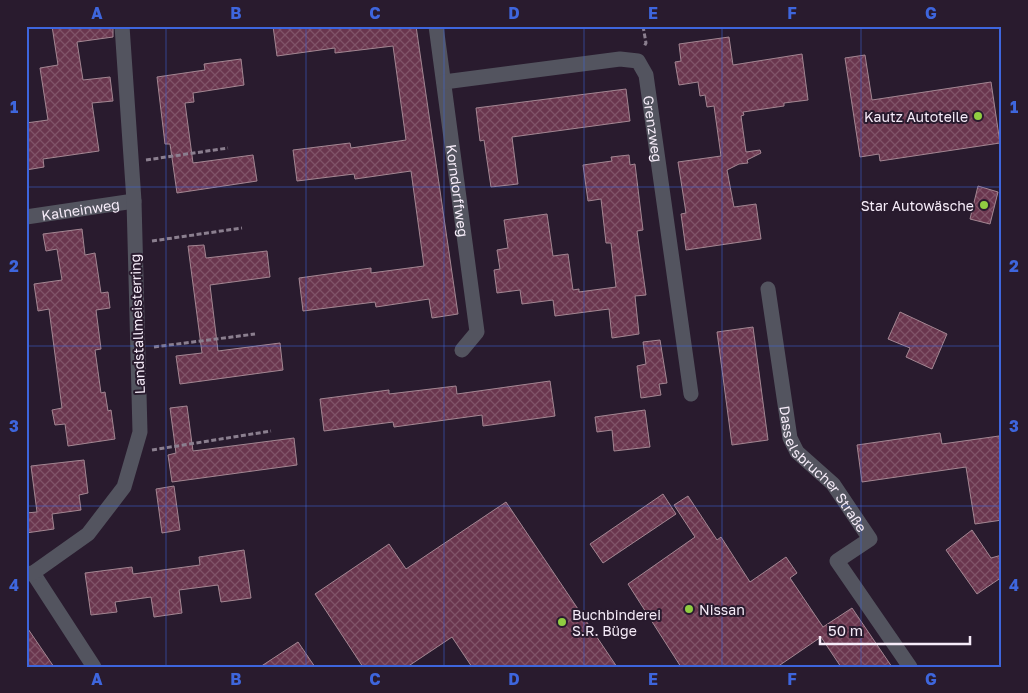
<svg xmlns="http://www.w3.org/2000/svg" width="1028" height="693" viewBox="0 0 1028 693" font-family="'Golos Text',sans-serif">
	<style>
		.building { fill: url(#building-cross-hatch); stroke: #a38692 }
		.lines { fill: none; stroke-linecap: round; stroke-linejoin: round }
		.path { stroke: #8b7f8f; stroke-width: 3; stroke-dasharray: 5 2.5; stroke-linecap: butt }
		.minor { stroke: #53545f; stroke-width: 15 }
		.grid { fill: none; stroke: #3e66dd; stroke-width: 1; stroke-opacity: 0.55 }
		.poi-dot { fill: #90cd41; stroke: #291b2e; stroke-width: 2 }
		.labels { text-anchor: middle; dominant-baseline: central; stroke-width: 4; stroke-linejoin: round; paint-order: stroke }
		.poi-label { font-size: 14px; fill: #f6ecf9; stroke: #291b2e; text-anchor: end }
		.street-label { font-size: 14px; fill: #f6ecf9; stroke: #291b2e }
		.neatline { fill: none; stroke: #3e66dd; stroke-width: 2 }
		.grid-label { font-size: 16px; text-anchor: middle; font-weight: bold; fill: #3e66dd }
	</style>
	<defs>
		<pattern id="building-cross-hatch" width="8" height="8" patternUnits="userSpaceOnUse" patternTransform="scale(1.25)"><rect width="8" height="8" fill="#6a364e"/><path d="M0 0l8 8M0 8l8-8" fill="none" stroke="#805368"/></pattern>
	</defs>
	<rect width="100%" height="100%" fill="#291b2e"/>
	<g class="building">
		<path d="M52,26H113V37L77,42L83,80L110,77L113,101L92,103L99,151L43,159L44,167L26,170V123L48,120L40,68L58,65Z"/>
		<path d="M273,26H416L458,314L432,318L429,299L376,307L375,302L303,311L299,278L371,268V273L424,266L411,171L355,179L354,174L297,181L293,150L350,143L351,148L406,140L393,46L335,53V48L277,56Z"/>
		<path d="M729,37L733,65L802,54L808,100L784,103V106L743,112L744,115L741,116L746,152L760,150L761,153L747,160L748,163L739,164L727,170L734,207L756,204L761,239L686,250L681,214L686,213L678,162L721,156L714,106L707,107L705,95L700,96L698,82L679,85L675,62L681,61L679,44Z"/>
		<path d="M865,55L872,100L991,82L1000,143L880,161L879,154L860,157L845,58Z"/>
		<path d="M241,59L244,85L193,93L194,102L185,103L193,163L253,155L257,181L177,193L170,144H165L157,77L205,70L204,64Z"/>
		<path d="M626,89L630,121L512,137L518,184L491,187L484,140L480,141L476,108Z"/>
		<path d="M629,155L630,165L635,164L643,230L637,231L646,295L635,296L639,334L612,338L609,309L555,316L553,300L522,304L520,290L497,293L494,270L500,269L497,250L508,248L504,220L547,214L553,256L568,254L573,290L579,289V292L616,287L611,243H606L601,199L588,201L583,165L612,161L611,157Z"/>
		<path d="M978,186L998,192L990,224L970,219Z"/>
		<path d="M82,229L85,255L95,253L101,293L108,292L110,308L96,310L101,349L95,350L101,393L105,392L108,411L111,410L115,439L68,446L65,424L55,425L52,410L62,408L49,309L38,311L34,284L62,280L57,249L46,251L43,234Z"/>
		<path d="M204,245L206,258L267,251L270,277L210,285L218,351L280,343L283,370L180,384L176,356L202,353L188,246Z"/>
		<path d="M900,312L947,334L932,369L906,357L910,348L888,339Z"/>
		<path d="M753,327L768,440L732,445L717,332Z"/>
		<path d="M660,340L667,383L659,384L661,395L641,398L637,366L646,364L643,342Z"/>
		<path d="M550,381L555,416L483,426L482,415L394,427L393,422L324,431L320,399L389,390V394L456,386L457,394Z"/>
		<path d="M187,406L193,451L294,438L297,465L172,482L168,455L176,453L170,408Z"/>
		<path d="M645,410L650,447L614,451L612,430L597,432L595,417Z"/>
		<path d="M940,433L942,444L999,436L1002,455V520L975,524L966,467L862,482L857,445Z"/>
		<path d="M84,460L88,493L79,495L81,510L52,514L54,529L26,533V513L37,512L31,466Z"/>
		<path d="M174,486L180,530L162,533L156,489Z"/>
		<path d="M663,494L676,514L603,563L590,544Z"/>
		<path d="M688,496L717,540L721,537L750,582L786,557L797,573L790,578L823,627L852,608L892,667H841L821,637L777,667H681L628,584L695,537L674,505Z"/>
		<path d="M506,502L617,667H472L452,637L407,667H363L315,594L389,544L406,569Z"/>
		<path d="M972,530L991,558L1002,555V577L977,594L946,550Z"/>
		<path d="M244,550L251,598L221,602L218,585L179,590L182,613L154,617L151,597L115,602L117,612L91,615L85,573L132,567L133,574L200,565L199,557Z"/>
		<path d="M26,626L54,667H26Z"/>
		<path d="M298,642L315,667H260Z"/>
	</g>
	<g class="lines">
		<g class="path">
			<path d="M643,26L646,43L644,47"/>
			<path d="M146,160L228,148"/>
			<path d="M152,241L242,228"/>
			<path d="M154,347L255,334"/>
			<path d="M152,450L271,431"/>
		</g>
		<g class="minor">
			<path id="s1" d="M436,26L477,332L462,350"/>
			<path id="s2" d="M444,82L620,59L638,61L646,75L691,394"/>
			<path id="s3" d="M26,217L134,201"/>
			<path id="s4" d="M768,289L790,438L797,452L833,484L870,539L837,561L910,667"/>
			<path d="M33,573L94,667"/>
			<path d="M26,574L33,573L88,534L124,487L140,432L134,201L122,26"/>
		</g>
	</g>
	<path class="grid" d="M166,26V667M306,26V667M444,26V667M584,26V667M722,26V667M861,26V667M26,187H1002M26,346H1002M26,506H1002"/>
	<g class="poi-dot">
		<circle cx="978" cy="116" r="5"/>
		<circle cx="984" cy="205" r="5"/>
		<circle cx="689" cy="609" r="5"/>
		<circle cx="562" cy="622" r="5"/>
	</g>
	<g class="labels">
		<g class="poi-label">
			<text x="968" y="116">Kautz Autoteile</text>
			<text x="974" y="205">Star Autowäsche</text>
			<text x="699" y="609" text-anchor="start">Nissan</text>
			<text x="572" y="614" text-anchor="start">Buchbinderei<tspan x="572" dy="16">S.R. Büge</tspan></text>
		</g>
		<g class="street-label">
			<text stroke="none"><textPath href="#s2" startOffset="266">Grenzweg</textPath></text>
			<text stroke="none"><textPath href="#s1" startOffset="166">Korndorffweg</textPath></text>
			<text stroke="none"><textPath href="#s3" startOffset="55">Kalneinweg</textPath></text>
			<text transform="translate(137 324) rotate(-92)">Landstallmeisterring</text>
			<text stroke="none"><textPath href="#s4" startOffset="194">Dasselsbrucher Straße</textPath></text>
		</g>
	</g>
	<rect width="1028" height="693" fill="none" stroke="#291b2e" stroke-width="55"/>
	<path d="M820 636v8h150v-8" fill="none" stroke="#f6ecf9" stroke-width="2.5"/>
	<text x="828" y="636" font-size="15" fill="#f6ecf9" stroke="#291b2e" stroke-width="4" paint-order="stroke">50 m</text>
	<rect x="28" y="28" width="972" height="638" class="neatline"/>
	<g class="grid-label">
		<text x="97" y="19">A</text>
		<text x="236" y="19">B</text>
		<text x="375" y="19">C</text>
		<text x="514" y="19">D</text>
		<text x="653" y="19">E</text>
		<text x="792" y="19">F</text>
		<text x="931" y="19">G</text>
		<text x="14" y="113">1</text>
		<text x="1014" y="113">1</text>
		<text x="14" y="272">2</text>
		<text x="1014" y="272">2</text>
		<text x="14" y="432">3</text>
		<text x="1014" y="432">3</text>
		<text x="14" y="591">4</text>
		<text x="1014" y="591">4</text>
		<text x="97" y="685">A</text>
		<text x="236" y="685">B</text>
		<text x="375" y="685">C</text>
		<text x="514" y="685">D</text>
		<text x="653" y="685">E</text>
		<text x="792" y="685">F</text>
		<text x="931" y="685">G</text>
	</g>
</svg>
